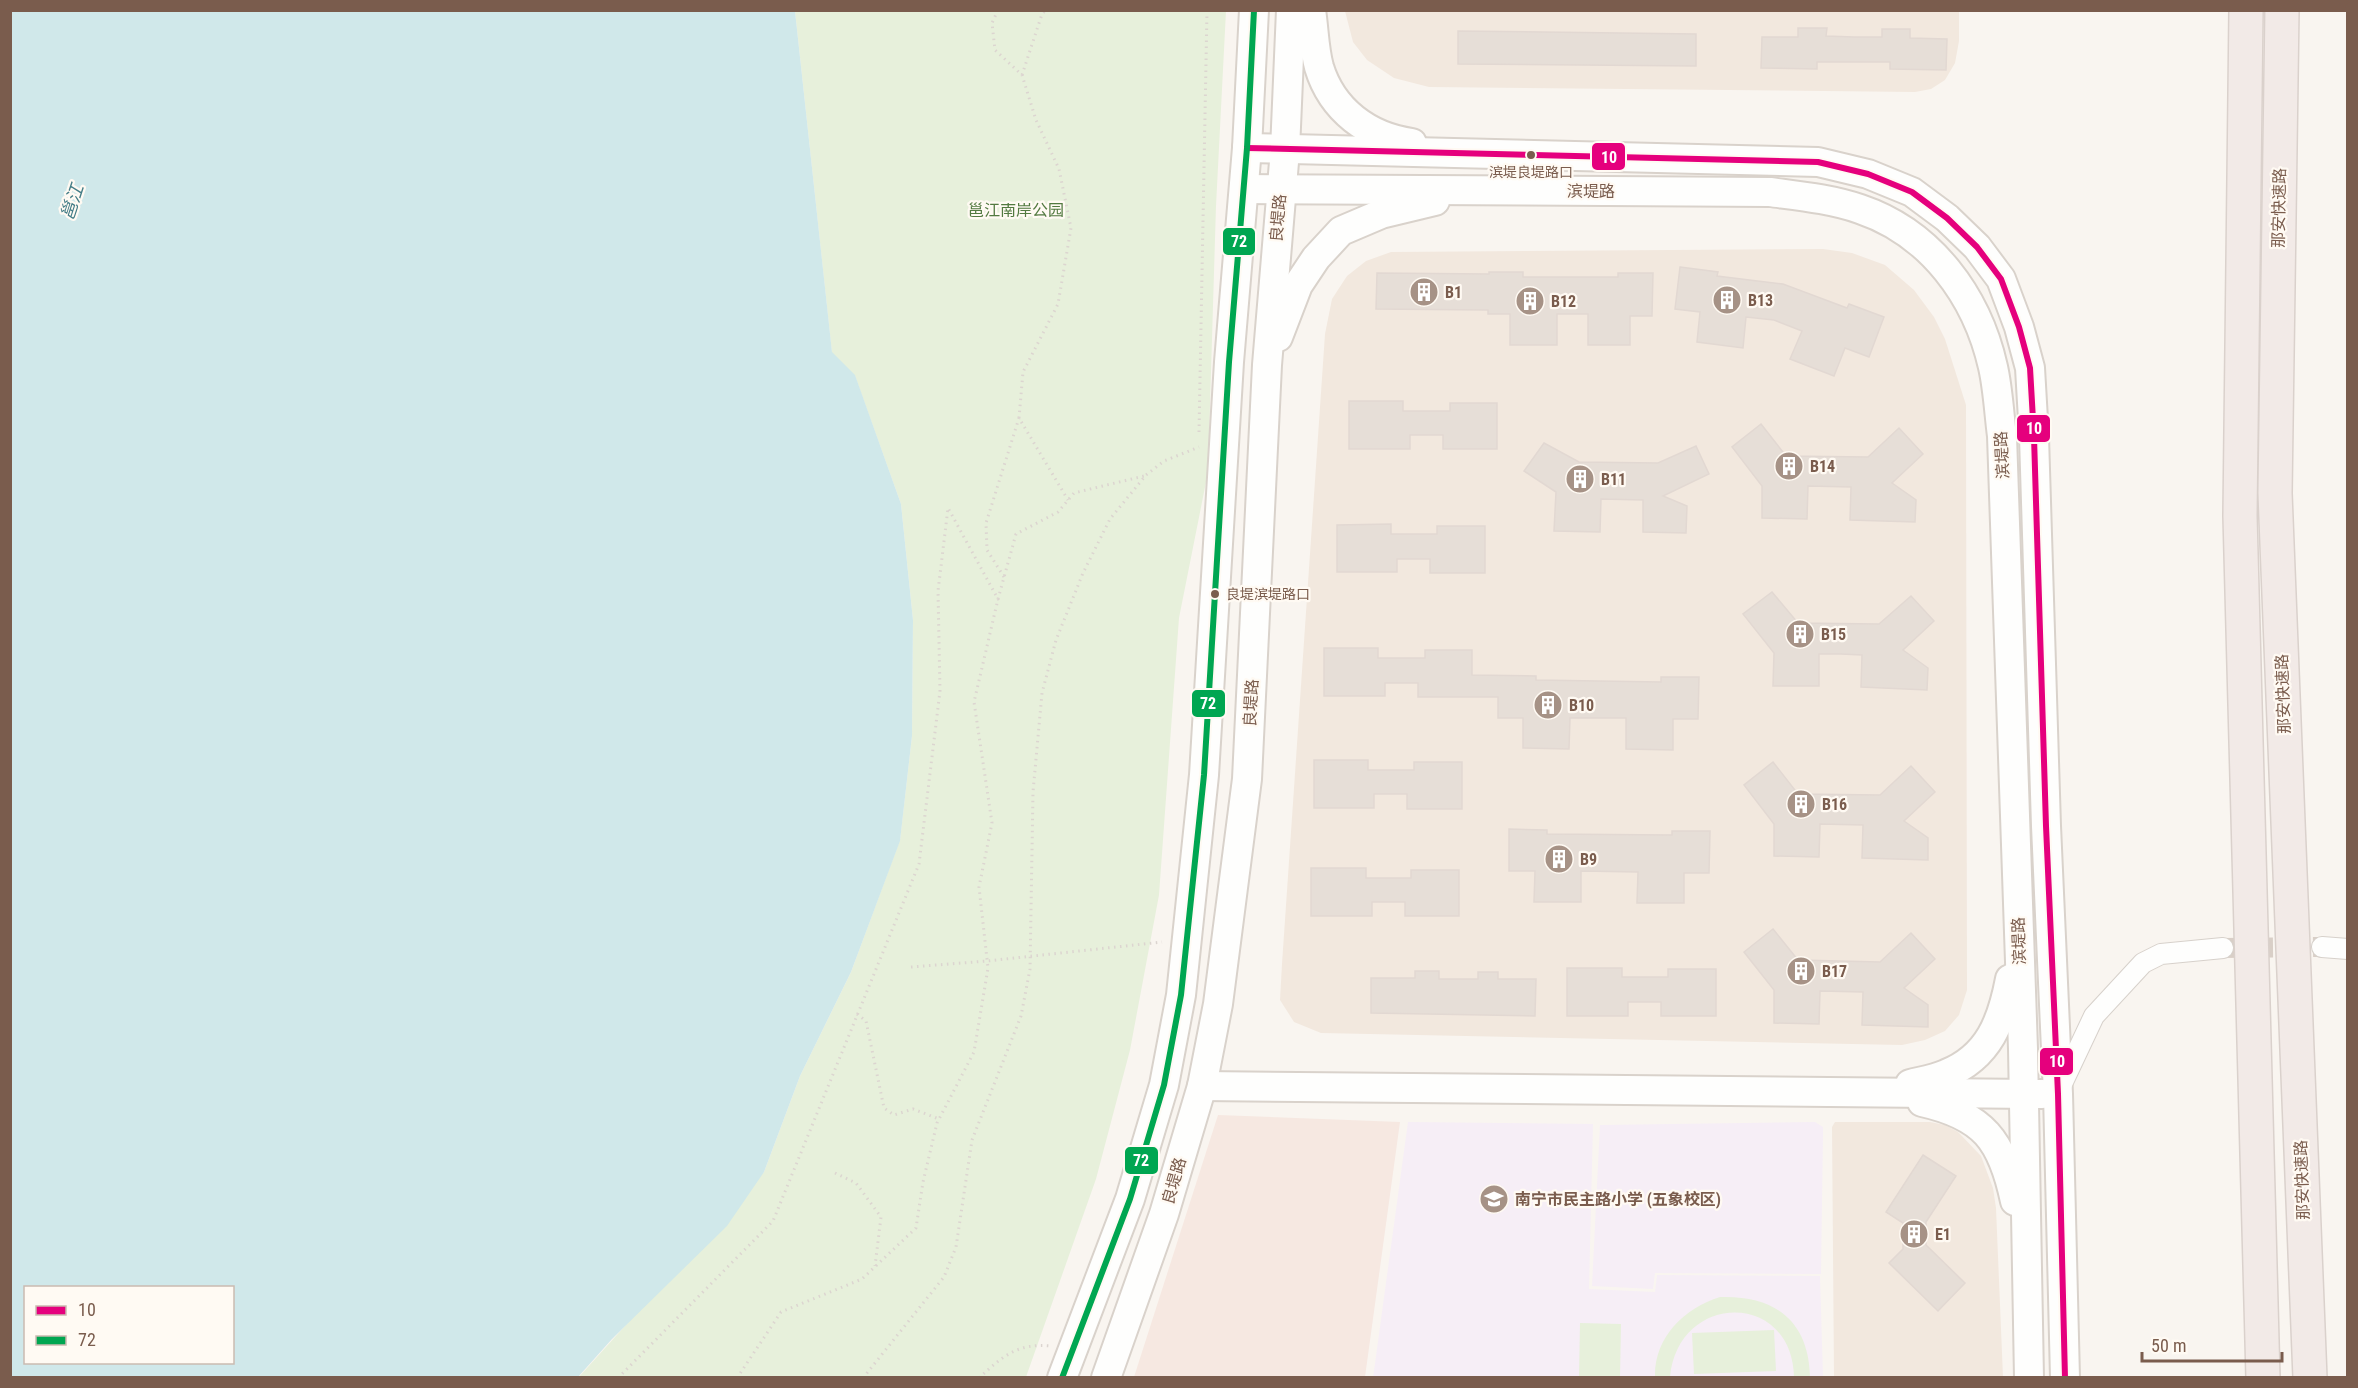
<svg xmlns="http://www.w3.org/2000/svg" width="2358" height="1388" viewBox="0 0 2358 1388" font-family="'Roboto Condensed','Noto Sans SC',sans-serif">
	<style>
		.residential { fill: #f2e8de }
		.commercial { fill: #f6e8e1 }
		.education { fill: #f6eef6 }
		.green { fill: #e7f0db }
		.water { fill: #d0e8ea; fill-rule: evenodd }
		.building { fill: #e6ded7; stroke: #e2d8d2; stroke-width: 1.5 }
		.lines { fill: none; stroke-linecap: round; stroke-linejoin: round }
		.street-tunnel { stroke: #d9cfc7; stroke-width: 20; stroke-dasharray: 20 10; stroke-linecap: butt }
		.street-casing { stroke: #d7d1cb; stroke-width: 22 }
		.secondary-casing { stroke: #d9d2cb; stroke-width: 32 }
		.highway-casing { stroke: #dad1cc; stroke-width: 36 }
		.path { stroke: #dcd5d0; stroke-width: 3; stroke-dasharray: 1.5 4.5; stroke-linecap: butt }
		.street { stroke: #fefefd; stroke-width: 20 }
		.secondary { stroke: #fefefd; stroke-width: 28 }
		.highway { stroke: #f2eae7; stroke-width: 33 }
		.bus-1-casing { stroke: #fffaf3; stroke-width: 10 }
		.bus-2-casing { stroke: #fffaf3; stroke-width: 10 }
		.bus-1 { stroke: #e5007d; stroke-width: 6 }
		.bus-2 { stroke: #00a651; stroke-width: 6 }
		.bus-dot { fill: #7a5c4d; stroke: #fffaf3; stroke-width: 2 }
		.labels { text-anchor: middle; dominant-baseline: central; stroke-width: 4.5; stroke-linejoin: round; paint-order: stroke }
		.bus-label { font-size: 14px; fill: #7a5c4d; stroke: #fffaf3 }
		.street-label { font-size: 16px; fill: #7a5c4d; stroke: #fffaf3 }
		.park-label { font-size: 16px; fill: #537a41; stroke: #fffaf3 }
		.poi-label { font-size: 16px; font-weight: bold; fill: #7a5c4d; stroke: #fffaf3; text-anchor: start }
		.water-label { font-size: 18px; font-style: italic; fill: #437c86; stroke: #fffaf3 }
		.line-badge { stroke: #fffaf3; stroke-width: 2 }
		.badge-label { font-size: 16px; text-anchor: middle; font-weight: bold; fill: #fff }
	</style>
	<rect width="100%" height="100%" fill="#f9f5f0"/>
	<g class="residential">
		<path d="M1345,11H1959V41L1955,63L1945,80L1931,89L1915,92L1429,87L1394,78L1367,60L1353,42Z"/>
		<path d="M1823,249L1852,253L1885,265L1914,290L1934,317L1945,339L1966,405L1967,990L1959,1015L1945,1031L1925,1040L1902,1045L1321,1033L1294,1022L1280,1000L1282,964L1325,334L1332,299L1347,276L1366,261L1391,252Z"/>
		<path d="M1835,1122H1930L1945,1125L1958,1132L1981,1156L1993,1188L1996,1208L2003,1377H1834L1832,1127Z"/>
	</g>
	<path class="commercial" d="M1218,1115L1400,1122L1365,1377H1134Z"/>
	<g class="education">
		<path d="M1408,1122L1593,1124L1589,1289L1655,1292L1657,1275L1820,1276L1823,1377L1373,1378Z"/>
		<path d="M1815,1122L1823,1127V1133L1821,1274L1655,1273L1653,1289L1592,1286L1600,1125Z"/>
	</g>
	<g class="green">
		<path d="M795,11H1226L1216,206L1208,472L1179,618L1159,895L1130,1050L1096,1179L1026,1377L578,1378L764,1172L800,1076L851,972L900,840L912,736L913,620L901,504L855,376L832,353Z"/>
		<path d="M1720,1297C1775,1295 1809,1321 1810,1377H1794C1792,1290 1678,1292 1670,1377H1655C1654,1338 1684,1308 1720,1297Z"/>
		<path d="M1580,1323L1621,1324L1620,1377H1579Z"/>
		<path d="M1774,1330L1776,1371L1694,1374L1692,1333Z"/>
	</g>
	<path class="water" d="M10,11H795L832,352L855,375L901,504L913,620L912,736L900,841L851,972L800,1076L764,1172L727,1226L612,1339L578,1377H11ZM26,1288H232V1362H26Z"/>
	<g class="building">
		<path d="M1798,28H1827L1826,36L1854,37H1882V29H1910V38L1947,39L1946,70L1890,69V62H1817V69L1761,68L1762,37H1798Z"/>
		<path d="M1458,31L1696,34V66L1458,64Z"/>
		<path d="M1680,267L1718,272L1717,276L1783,284L1847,308L1849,304L1884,317L1869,357L1845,348L1834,376L1790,359L1802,331L1774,320L1746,317L1743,348L1697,342L1700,312L1675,309Z"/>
		<path d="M1489,272H1523V277H1618V273H1653L1652,316H1630V345H1588V314H1557V345H1510V314H1488V310L1376,309L1377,273L1489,274Z"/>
		<path d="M1349,401H1403V411H1450V403H1497V449H1443V435H1410V449H1349Z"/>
		<path d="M1761,424L1786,456L1868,457L1899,428L1923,454L1892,483L1916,500L1915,522L1850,520L1851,487L1808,486L1807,519L1762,518V486L1732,447Z"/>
		<path d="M1544,443L1579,462L1658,463L1696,446L1709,474L1663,496L1687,506L1686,533L1643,532V500L1601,499L1600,532L1554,531L1556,492L1524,471Z"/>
		<path d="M1391,524V534H1437V526H1485V573H1430V559H1397V572H1337V525Z"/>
		<path d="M1772,592L1798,623L1879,624L1911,596L1934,621L1903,650L1928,668L1927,690L1861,687L1862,655L1841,654H1819V686H1773L1774,653L1743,614Z"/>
		<path d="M1324,648H1378V658H1425V650H1472V675L1536,676V680L1661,682V677H1699L1698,719H1673V750L1626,749V718H1570L1569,749L1523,748V718H1498V697H1418V683H1385V696H1324Z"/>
		<path d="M1314,760H1368V770H1414V762H1462V809H1407V794H1374V808H1314Z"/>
		<path d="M1773,762L1798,794L1880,795L1911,766L1935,792L1904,821L1928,838V860L1862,858L1863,825L1820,824L1819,857L1774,856V824L1744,785Z"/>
		<path d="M1509,829L1547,830V834L1672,835V831H1710L1709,873H1684V903H1637L1638,872L1581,871V902H1534L1535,871H1509Z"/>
		<path d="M1311,868H1366V878H1411V870H1459V916H1405V902H1372V916H1311Z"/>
		<path d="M1773,929L1798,960L1880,962L1911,933L1935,959L1904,988L1928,1005V1027L1862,1025L1863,992L1820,991L1819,1024L1774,1023V990L1744,952Z"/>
		<path d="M1567,968H1622V977H1668V969H1716V1016H1661V1002H1628V1016H1567Z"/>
		<path d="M1415,971H1439V979H1478V972H1498V979H1536L1535,1016L1371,1013V978H1415Z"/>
		<path d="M1923,1155L1956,1176L1926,1222V1245L1965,1283L1938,1311L1889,1263L1903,1249V1223L1886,1212Z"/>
	</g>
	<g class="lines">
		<path class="street-tunnel" d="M2223,948L2322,947"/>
		<g class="street-casing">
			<g id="street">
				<path d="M2322,947L2348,949"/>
				<path d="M2060,1088L2094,1016L2143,963L2161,954L2223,948"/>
			</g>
		</g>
		<g class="secondary-casing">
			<g id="secondary">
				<path d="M1311,10C1314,29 1314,49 1319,67C1332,110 1368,137 1412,143"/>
				<path d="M1247,148L1818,162L1868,174L1912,192L1947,218L1977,247L2001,279L2019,327L2030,368L2034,437L2046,826L2058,1094L2065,1378"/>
				<path d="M1244,189L1770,192C1800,196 1831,199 1860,209C1931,233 1977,296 1993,367C1998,389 1999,413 2002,436L2023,1049L2029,1378"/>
				<path d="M1278,337L1298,285L1316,258L1341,231L1381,214L1435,201"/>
				<path d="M1910,1084C1922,1081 1935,1079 1946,1074C1989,1057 2002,1021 2010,979"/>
				<path d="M1202,1086L2042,1094"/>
				<path d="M1922,1102C1984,1116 2002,1140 2015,1201"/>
				<path d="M1062,1378L1130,1199L1164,1085L1181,995L1204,775L1229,362L1247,148L1254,10"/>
				<path d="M1106,1378L1164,1214L1202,1086L1218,1004L1247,779L1267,365L1285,150L1291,10"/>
			</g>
		</g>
		<g class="highway-casing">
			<g id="highway">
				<path d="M2246,10L2240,516L2263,1378"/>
				<path d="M2282,10L2275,493L2310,1378"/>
			</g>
		</g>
		<g class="path">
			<path d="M998,10L992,23L995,50L1022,75L1036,120L1059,169L1071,228L1058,304L1023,372L1019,418L1068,500"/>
			<path d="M1022,75L1042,14L1046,10"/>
			<path d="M1199,432L1207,10"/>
			<path d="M1004,577L987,550L986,523L1019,418"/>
			<path d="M911,967L987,961L1162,942"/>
			<path d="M857,1014L866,1021L884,1108L894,1115L913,1109L939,1119"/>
			<path d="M835,1173L856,1183L881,1217L875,1266"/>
			<path d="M618,1378L773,1221L919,864L940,691L938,591L948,508L998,599L1016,534L1058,512L1074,493L1144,476"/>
			<path d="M737,1378L781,1312L862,1279L916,1228L923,1182L937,1123L974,1052L988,968L979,887L992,823L974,702L998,599"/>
			<path d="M863,1378L944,1277L956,1247L972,1140L1021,1016L1030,969L1033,792L1042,693L1056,640L1083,573L1110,519L1146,475L1164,461L1199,447"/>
			<path d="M979,1378C1003,1356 1017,1343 1051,1346"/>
		</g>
		<use href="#street" class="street"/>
		<use href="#secondary" class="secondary"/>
		<use href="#highway" class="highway"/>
		<g class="bus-1-casing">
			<path id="bus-1" d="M1247,148L1818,162L1868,174L1912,192L1947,218L1977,247L2001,279L2019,327L2030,368L2034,437L2046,826L2058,1094L2065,1378"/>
		</g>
		<g class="bus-2-casing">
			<path id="bus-2" d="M1062,1378L1130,1199L1164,1085L1181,995L1204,775L1229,362L1247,148L1254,10"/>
		</g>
		<use href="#bus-1" class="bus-1"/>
		<use href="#bus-2" class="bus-2"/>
	</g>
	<defs>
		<g id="building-disc" transform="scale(1.5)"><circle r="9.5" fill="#a69286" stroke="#fffaf3"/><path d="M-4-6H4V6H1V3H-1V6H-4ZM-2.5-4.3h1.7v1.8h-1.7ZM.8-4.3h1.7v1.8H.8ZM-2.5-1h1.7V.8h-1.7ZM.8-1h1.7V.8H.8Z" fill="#fff"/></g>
		<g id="school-disc" transform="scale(1.5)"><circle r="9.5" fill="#a69286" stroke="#fffaf3"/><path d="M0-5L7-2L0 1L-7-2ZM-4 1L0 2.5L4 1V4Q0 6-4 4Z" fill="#fff"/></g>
	</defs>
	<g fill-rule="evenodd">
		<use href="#building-disc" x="1424" y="292"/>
		<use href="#building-disc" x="1727" y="300"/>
		<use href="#building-disc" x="1530" y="301"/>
		<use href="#building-disc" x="1789" y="466"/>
		<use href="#building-disc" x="1580" y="479"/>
		<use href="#building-disc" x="1800" y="634"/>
		<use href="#building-disc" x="1548" y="705"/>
		<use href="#building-disc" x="1801" y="804"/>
		<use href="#building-disc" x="1559" y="859"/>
		<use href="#building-disc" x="1801" y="971"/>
		<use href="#school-disc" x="1494" y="1199"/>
		<use href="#building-disc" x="1914" y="1234"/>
	</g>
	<g class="bus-dot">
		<circle cx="1531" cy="155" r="5"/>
		<circle cx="1215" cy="594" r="5"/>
	</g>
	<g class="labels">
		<g class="bus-label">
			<text x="1531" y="172">滨堤良堤路口</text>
			<text x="1226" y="594" text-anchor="start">良堤滨堤路口</text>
		</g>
		<g class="street-label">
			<text x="1591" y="191">滨堤路</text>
			<text transform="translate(2279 208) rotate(-89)">那安快速路</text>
			<text transform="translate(1278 218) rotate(-85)">良堤路</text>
			<text transform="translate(2002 455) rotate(-93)">滨堤路</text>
			<text transform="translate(2283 694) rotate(-92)">那安快速路</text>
			<text transform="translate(1251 703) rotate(-87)">良堤路</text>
			<text transform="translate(2019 941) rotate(-92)">滨堤路</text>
			<text transform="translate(2302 1180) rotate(-92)">那安快速路</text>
			<text transform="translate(1174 1181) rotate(-74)">良堤路</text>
		</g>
		<g class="park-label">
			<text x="1016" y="210">邕江南岸公园</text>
		</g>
		<g class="poi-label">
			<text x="1445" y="292">B1</text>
			<text x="1748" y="300">B13</text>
			<text x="1551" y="301">B12</text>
			<text x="1810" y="466">B14</text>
			<text x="1601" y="479">B11</text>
			<text x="1821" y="634">B15</text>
			<text x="1569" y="705">B10</text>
			<text x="1822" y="804">B16</text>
			<text x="1580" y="859">B9</text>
			<text x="1822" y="971">B17</text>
			<text x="1515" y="1199">南宁市民主路小学 (五象校区)</text>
			<text x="1935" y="1234">E1</text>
		</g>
		<g class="water-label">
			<text transform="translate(72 202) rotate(-72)">邕江</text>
		</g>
	</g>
	<g class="line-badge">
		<rect x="1591" y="142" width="35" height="29" rx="6" fill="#e5007d"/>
		<rect x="1222" y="227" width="34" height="29" rx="6" fill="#00a651"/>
		<rect x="2016" y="414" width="35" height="29" rx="6" fill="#e5007d"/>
		<rect x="1191" y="689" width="35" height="29" rx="6" fill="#00a651"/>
		<rect x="2039" y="1047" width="35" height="29" rx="6" fill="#e5007d"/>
		<rect x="1124" y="1146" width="35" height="29" rx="6" fill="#00a651"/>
	</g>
	<g class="badge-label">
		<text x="1609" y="163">10</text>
		<text x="1239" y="247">72</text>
		<text x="2034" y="434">10</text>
		<text x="1208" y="709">72</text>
		<text x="2057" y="1067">10</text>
		<text x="1141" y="1166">72</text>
	</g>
	<rect width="2358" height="1388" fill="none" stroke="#7a5c4d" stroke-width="24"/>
	<rect x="24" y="1286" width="210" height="78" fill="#fffaf3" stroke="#cabbb1" stroke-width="1.5"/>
	<rect x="36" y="1306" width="30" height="9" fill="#e5007d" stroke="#cabbb1" stroke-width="1.5"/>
	<text x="78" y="1316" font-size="18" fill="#7a5c4d">10</text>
	<rect x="36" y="1336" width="30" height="9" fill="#00a651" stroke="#cabbb1" stroke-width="1.5"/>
	<text x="78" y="1346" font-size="18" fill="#7a5c4d">72</text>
	<path d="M2142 1352v9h140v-9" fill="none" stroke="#7a5c4d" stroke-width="3"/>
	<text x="2151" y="1352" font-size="18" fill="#7a5c4d" stroke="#fffaf3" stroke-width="4.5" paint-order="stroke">50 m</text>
</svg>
